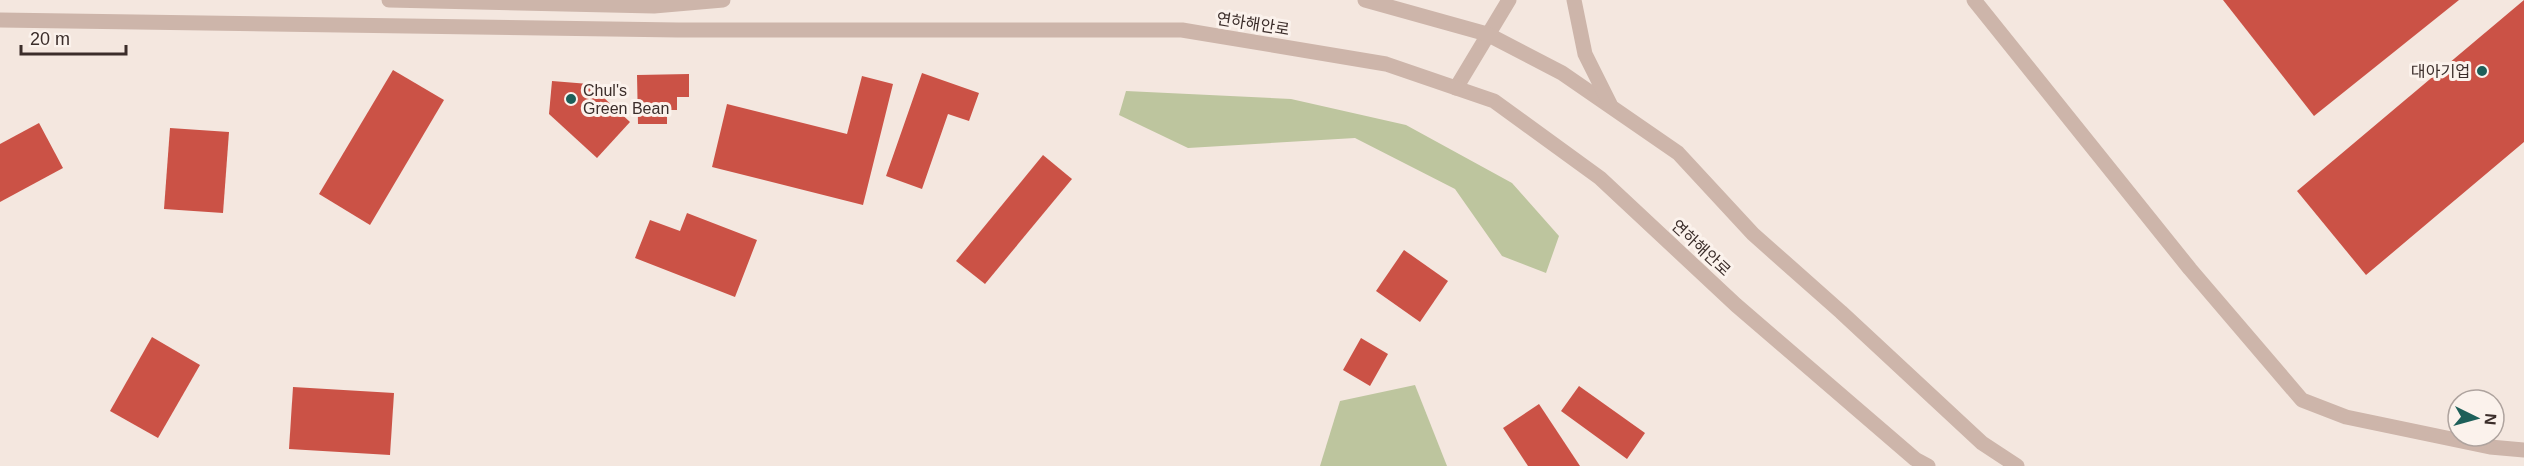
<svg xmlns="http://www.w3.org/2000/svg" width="2524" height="466" viewBox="0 0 2524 466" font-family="Helvetica,'Noto Sans KR',sans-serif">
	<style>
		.green { fill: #bdc59e }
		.building { fill: #cb5246 }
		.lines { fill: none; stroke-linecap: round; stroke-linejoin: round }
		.minor { stroke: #cdb5aa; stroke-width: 15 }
		.tertiary { stroke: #cdb5aa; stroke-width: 15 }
		.poi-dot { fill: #1d5f59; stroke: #fbf2ec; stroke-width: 2 }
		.labels { text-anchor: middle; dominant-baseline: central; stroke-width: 6; stroke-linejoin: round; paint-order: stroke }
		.street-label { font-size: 16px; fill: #3b2d2a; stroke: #fbf2ec }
		.poi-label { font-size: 16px; fill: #3b2d2a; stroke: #fbf2ec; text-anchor: end }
	</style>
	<rect width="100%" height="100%" fill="#f4e7df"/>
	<g class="green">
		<path d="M1126,91L1291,99L1406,125L1512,183L1559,236L1546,273L1502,256L1455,189L1355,138L1188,148L1119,115Z"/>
		<path d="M1415,385L1447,466H1320L1340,401Z"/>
	</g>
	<g class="building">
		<path d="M2223,0H2459L2314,116Z"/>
		<path d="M2524,0V142L2366,275L2297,191Z"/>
		<path d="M393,70L444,100L370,225L319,194Z"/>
		<path d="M922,73L979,93L969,121L948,114L922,189L886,176Z"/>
		<path d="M689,74V97H677V110H667V124H638L637,75Z"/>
		<path d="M862,76L893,84L863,205L712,167L727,104L847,134Z"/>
		<path d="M552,81L589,84L630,122L597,158L549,114Z"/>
		<path d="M39,123L63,168L0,202V144Z"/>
		<path d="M170,128L229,132L223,213L164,209Z"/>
		<path d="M1043,155L1072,179L985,284L956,261Z"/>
		<path d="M687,213L757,240L735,297L635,258L650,220L680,231Z"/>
		<path d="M1404,250L1448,281L1420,322L1376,291Z"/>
		<path d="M152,337L200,365L158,438L110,411Z"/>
		<path d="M1361,338L1388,354L1370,386L1343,370Z"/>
		<path d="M1579,386L1645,433L1627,459L1561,411Z"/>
		<path d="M293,387L394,393L390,455L289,449Z"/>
		<path d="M1539,404L1580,466H1528L1503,428Z"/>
	</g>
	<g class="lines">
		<g class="minor">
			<path d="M1974,0L2190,269L2302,400L2346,417L2490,447L2524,450"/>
			<path d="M1456,88L1509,0"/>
		</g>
		<g class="tertiary">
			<path d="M389,0L654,6L723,0"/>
			<path d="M1365,0L1487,34L1562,73L1678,153L1753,234L1841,312L1982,443L2017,466"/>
			<path d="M1574,0L1585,54L1610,104"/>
			<path d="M0,20L678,30H1182L1386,64L1494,101L1600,178L1736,305L1915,459L1928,466"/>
		</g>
	</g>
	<g class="poi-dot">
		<circle cx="2482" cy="71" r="6"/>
		<circle cx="571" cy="99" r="6"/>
	</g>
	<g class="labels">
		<g class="street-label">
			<text transform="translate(1253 24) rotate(9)">연하해안로</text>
			<text transform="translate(1701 248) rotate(43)">연하해안로</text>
		</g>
		<g class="poi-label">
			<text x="2470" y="71">대아기업</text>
			<text x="583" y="90" text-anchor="start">Chul's<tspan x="583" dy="18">Green Bean</tspan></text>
		</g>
	</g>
	<g transform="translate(2476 418) rotate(95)"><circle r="28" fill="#fbf2ec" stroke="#aea39e" stroke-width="1.5"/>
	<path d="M0-4.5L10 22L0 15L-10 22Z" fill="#1d5f59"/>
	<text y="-9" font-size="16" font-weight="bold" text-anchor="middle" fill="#3b2d2a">N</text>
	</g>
	<path d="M21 45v9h105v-9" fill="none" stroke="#3b2d2a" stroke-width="3"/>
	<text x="30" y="45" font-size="18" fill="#3b2d2a" stroke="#fbf2ec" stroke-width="4.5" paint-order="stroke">20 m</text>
</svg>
